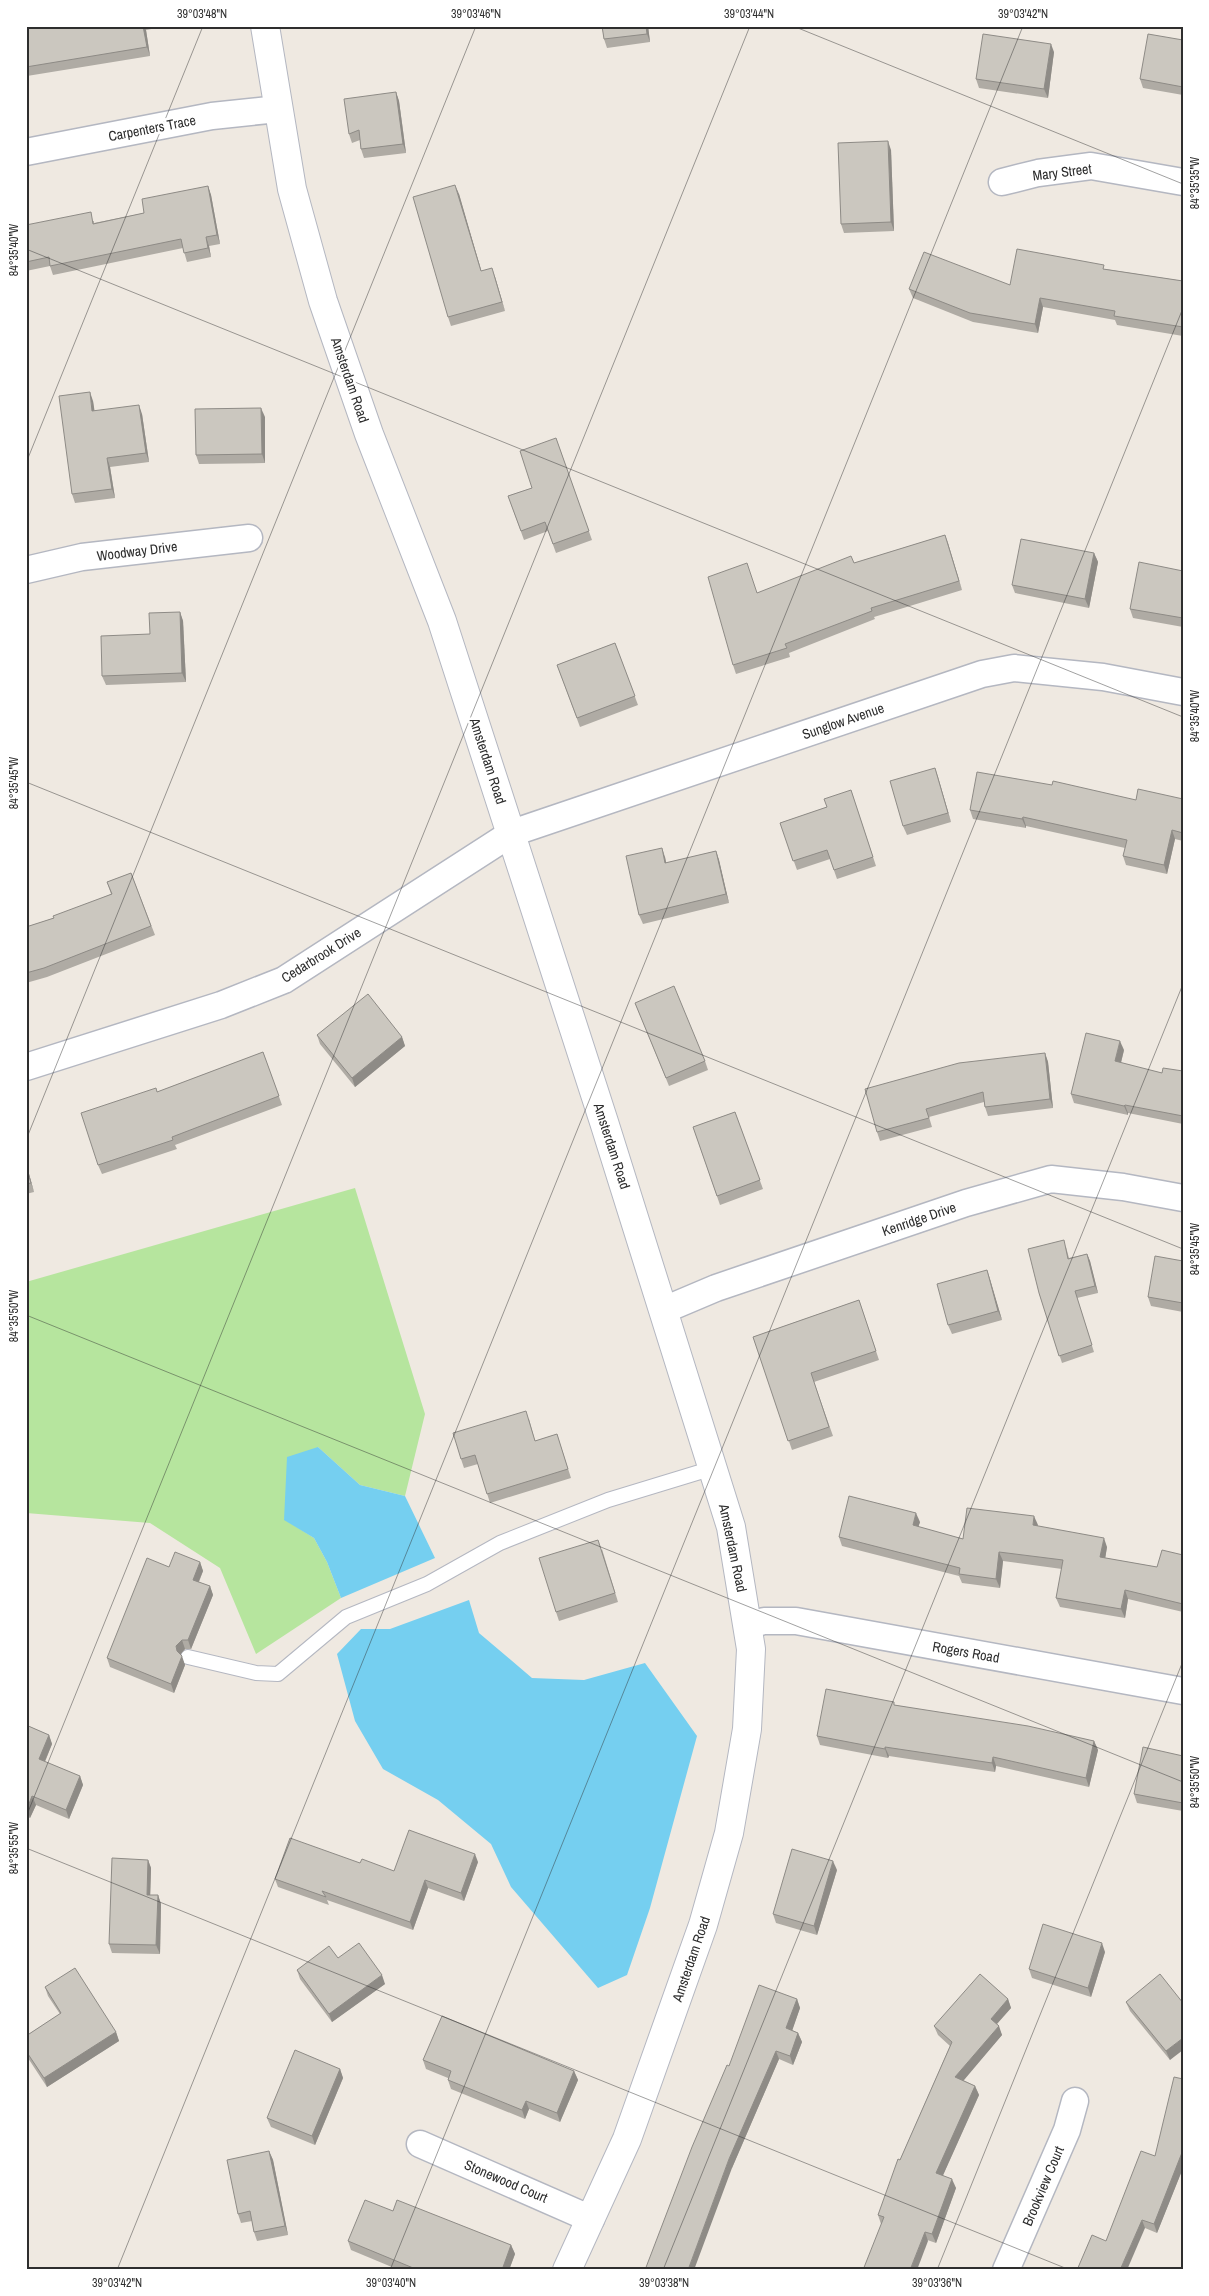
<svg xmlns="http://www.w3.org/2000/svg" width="1209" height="2296" viewBox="0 0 1209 2296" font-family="'Archivo Narrow',sans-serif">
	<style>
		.green { fill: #b6e59e }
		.water { fill: #75cff0 }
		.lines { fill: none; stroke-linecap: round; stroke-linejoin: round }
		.service-casing { stroke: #b4b7c1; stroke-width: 16 }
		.minor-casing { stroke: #b4b7c1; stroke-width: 29 }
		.secondary-casing { stroke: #b4b7c1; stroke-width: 30 }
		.service { stroke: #fff; stroke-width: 14 }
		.minor { stroke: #fff; stroke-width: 26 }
		.secondary { stroke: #fff; stroke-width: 28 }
		.wall { fill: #afaba4 }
		.shaded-wall { fill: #8e8b86 }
		.building { fill: #cbc7bf; stroke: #8e8b86 }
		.ticks { fill: none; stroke: #2e2e2e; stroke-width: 1; stroke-opacity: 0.45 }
		.labels { text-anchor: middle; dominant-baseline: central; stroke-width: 5; stroke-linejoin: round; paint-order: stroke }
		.street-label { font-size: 14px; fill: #2e2e2e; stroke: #fff }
		.neatline { fill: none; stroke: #2e2e2e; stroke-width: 2 }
		.ticks-label { font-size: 12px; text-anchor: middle; fill: #2e2e2e }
	</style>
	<rect width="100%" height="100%" fill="#efe9e1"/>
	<path class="green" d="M355,1188L425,1414L405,1496L360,1485L318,1447L284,1519L314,1538L327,1562L341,1598L256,1654L220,1568L150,1523L26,1513V1282Z"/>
	<g class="water">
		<path d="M318,1447L360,1485L405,1496L435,1558L341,1598L327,1562L314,1538L284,1520L287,1457Z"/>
		<path d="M469,1600L479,1633L532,1678L584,1680L645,1663L697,1736L650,1908L627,1975L598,1988L511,1887L491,1844L438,1800L383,1769L355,1721L337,1654L361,1629H390Z"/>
	</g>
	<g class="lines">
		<g class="service-casing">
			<path id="service" d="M188,1657L256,1673L278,1674L346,1617L427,1584L500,1543L608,1500L713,1468"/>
		</g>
		<g class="minor-casing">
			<g id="minor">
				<path d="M26,152L212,116L278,109"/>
				<path d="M1002,182L1038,173L1091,166L1183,182"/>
				<path d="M26,570L82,557L249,538"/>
				<path d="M26,1067L221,1005L284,980L512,833L982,674L1014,668L1103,677L1183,692"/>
				<path d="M664,1310L716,1288L966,1203L1051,1179L1123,1187L1183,1198"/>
				<path d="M748,1625L764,1621H796L1183,1691"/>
				<path d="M420,2144L591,2219"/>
				<path d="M1006,2270L1067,2130L1075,2101"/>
			</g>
		</g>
		<g class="secondary-casing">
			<path id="secondary" d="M265,26L292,189L323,301L369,434L442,621L604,1122L731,1527L751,1649L747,1729L729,1833L703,1925L627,2139L567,2270"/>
		</g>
		<use href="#service" class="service"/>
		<use href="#minor" class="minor"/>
		<use href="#secondary" class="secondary"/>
	</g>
	<g class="wall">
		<path d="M41,26H168L146,30L150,56L27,76L26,29Z"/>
		<path d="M602,26H648L650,42L607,48L604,39Z"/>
		<path d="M1183,40V95L1143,88L1140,79Z"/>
		<path d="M1054,52L1048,98L979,88L976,79Z"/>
		<path d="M396,92L399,101L406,153L364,158L361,149L360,140L352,143L349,134Z"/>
		<path d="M891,150L894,231L844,233L841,224Z"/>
		<path d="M208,186L211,195L220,244L209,246L211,257L187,262L183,248L53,275L50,266L26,271V225L94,221V223L144,213Z"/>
		<path d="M459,194L481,271L495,277L505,311L451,326L448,317Z"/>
		<path d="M1105,269L1183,281V336L1117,325L1115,320L1043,307L1038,333L973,322L913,298L909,289L1010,285Z"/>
		<path d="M93,401L94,411L142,414L149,462L110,467L115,498L75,503L72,494Z"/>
		<path d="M265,417V463L199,464L196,455Z"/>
		<path d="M556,438L592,540L556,553L548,531L524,540L508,496L532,488Z"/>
		<path d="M945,535L962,590L874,617L875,619L789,653L790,657L736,674L733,665L757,593Z"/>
		<path d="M1094,553L1098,562L1089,608L1015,593L1012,585Z"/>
		<path d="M1183,571V627L1133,618L1130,609Z"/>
		<path d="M180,612L183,621L186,682L106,685L102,676L150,634Z"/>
		<path d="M615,643L638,705L580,727L557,665Z"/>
		<path d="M935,768L951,822L907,835L903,826Z"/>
		<path d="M851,790L876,866L837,879L830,859L797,870L780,823L827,807Z"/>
		<path d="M1183,799V841L1175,839L1167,874L1126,865L1123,856L1125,848L1026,826V828L973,819L970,810L1136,800Z"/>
		<path d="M716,851L719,860L729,903L643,924L639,915L665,857L666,863Z"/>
		<path d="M131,873L155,935L47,977L26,983V927L54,918L111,894L107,882Z"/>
		<path d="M635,1003L705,1061L708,1070L669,1086Z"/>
		<path d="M317,1035L402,1037L405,1046L355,1087L320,1044Z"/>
		<path d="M1124,1050L1121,1063L1162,1073L1183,1071V1124L1128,1113V1115L1074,1103L1071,1094Z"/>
		<path d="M263,1052L282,1105L175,1145L177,1149L102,1174L98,1165L157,1092Z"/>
		<path d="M1045,1053L1048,1062L1053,1108L988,1116L985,1107L984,1102L929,1117L932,1127L880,1141L877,1132Z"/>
		<path d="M735,1112L763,1189L720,1205L693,1127Z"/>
		<path d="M26,1163L34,1192L26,1194Z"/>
		<path d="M1066,1247L1069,1258L1087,1254L1090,1261L1098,1293L1077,1298L1094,1352L1062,1363L1039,1293Z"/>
		<path d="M1183,1261V1312L1151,1306L1148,1297Z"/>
		<path d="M987,1270L1002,1320L952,1334L948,1325Z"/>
		<path d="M859,1300L879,1360L814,1382L833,1436L792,1450L753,1337Z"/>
		<path d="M529,1419L535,1441L557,1434L571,1478L490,1503L478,1464L464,1468L461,1459Z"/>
		<path d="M920,1522L918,1527L963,1539L1038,1525L1037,1526L1107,1547L1105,1558L1157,1567L1183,1555V1612L1128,1599L1125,1618L1060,1607L1056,1598L1062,1569L1003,1561L1000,1588L962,1583L959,1576L842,1546L839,1537Z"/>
		<path d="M602,1549L618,1602L559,1621L556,1612Z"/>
		<path d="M200,1562L203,1571L199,1582L210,1586L213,1595L191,1649H185L180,1654L185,1665L174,1693L110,1667L107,1658L169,1567Z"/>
		<path d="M895,1705L1094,1741L1098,1750L1089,1787L996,1766L995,1772L889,1756L888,1758L820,1745L817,1736Z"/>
		<path d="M26,1725L49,1735L52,1744L45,1762L80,1776L83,1785L69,1819L36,1805L30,1818L26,1816Z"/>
		<path d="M1183,1756V1811L1137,1803L1134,1794Z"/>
		<path d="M148,1860L151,1868L150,1895H158L161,1904L160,1954L112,1953L109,1944Z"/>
		<path d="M478,1862L464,1901L428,1888L413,1930L327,1900L329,1905L278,1887L275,1879L360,1863L394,1871Z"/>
		<path d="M837,1870L817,1935L776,1923L773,1914Z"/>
		<path d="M1105,1952L1091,1997L1032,1978L1029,1969Z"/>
		<path d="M338,1958L385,1984L332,2022L300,1979L297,1970Z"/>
		<path d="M45,1987L116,2032L119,2041L47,2087L26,2055V2036L60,2014L48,1996Z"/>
		<path d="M797,1999L800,2008L792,2030L798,2033L802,2042L793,2065L779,2059L732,2168L729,2066Z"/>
		<path d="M1008,1999L1011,2008L997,2024L1002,2035L963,2080L975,2086L979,2095L943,2175L956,2188L936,2243L881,2224L878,2215L900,2160L950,2046L938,2035L934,2026Z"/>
		<path d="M1126,2002L1183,2003L1170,2060L1130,2011Z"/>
		<path d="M423,2060L574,2071L578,2080L560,2122L529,2109L525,2119L451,2089L448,2080V2078L426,2069Z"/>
		<path d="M340,2069L343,2078L315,2145L271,2127L267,2118Z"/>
		<path d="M1183,2079V2168L1157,2233L1145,2228L1106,2241L1155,2156Z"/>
		<path d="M269,2151L273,2160L288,2235L257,2241L254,2232L252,2221L241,2223L238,2214Z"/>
		<path d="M393,2211L511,2245L515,2254L509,2270H399L351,2250L348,2241Z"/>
	</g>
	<g class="shaded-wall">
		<path d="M143,26H144L146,30L150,56L147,47Z"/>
		<path d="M646,26H648L650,42L647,34Z"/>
		<path d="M1051,44L1054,52L1048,98L1044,89Z"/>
		<path d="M396,92L399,101L406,153L403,144Z"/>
		<path d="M888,141L891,150L894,231L891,222Z"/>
		<path d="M455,185L459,194L484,280L481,271Z"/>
		<path d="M208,186L211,195L220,244L217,235Z"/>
		<path d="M206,237L209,246L211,257L208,248Z"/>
		<path d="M492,268L495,277L505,311L502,302Z"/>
		<path d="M1040,298L1043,307L1038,333L1035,324Z"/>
		<path d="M90,392L93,401L96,420L92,411Z"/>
		<path d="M139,405L142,414L149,462L146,453Z"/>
		<path d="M261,408L265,417V463L262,454Z"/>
		<path d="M107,458L110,467L115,498L112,489Z"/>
		<path d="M945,535L948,543L962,590L959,581Z"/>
		<path d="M1094,553L1098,562L1089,608L1085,599Z"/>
		<path d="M180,612L183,621L186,682L182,673Z"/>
		<path d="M935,768L938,777L951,822L948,813Z"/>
		<path d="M1023,817L1026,826V828L1022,819Z"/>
		<path d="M1172,830L1175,839L1167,874L1164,865Z"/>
		<path d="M662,848L665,857L668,872L665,863Z"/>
		<path d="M716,851L719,860L729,903L726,894Z"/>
		<path d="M402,1037L405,1046L355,1087L352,1078Z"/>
		<path d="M1120,1041L1124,1050L1119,1070L1115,1061Z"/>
		<path d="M1045,1053L1048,1062L1053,1108L1050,1099Z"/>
		<path d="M1125,1105L1128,1113V1115L1124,1106Z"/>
		<path d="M26,1163L34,1192L31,1183L26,1167Z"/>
		<path d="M1087,1254L1090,1261L1098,1293L1095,1286Z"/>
		<path d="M987,1270L990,1279L1002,1320L998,1311Z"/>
		<path d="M916,1513L920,1522L916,1534L913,1525Z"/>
		<path d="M1034,1516L1038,1525L1036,1534L1033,1525Z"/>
		<path d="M1104,1538L1107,1547L1104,1566L1100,1557Z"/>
		<path d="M999,1552L1003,1561L1000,1588L996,1579Z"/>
		<path d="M200,1562L203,1571L196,1588L193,1580Z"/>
		<path d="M210,1586L213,1595L191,1649L188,1640Z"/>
		<path d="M1125,1590L1128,1599L1125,1618L1121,1609Z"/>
		<path d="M182,1640L185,1649L180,1655L177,1651L176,1646Z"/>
		<path d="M182,1656L185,1665L174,1693L171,1684Z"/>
		<path d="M49,1735L52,1744L42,1768L39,1759Z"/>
		<path d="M1094,1741L1098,1750L1089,1787L1086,1778Z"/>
		<path d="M885,1747L889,1756L888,1758L885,1749Z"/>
		<path d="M993,1757L996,1766L995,1772L992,1763Z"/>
		<path d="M80,1776L83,1785L69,1819L66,1810Z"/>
		<path d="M32,1796L36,1805L30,1818L27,1809Z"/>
		<path d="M475,1854L478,1862L464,1901L461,1893Z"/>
		<path d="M148,1860L151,1868L150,1904L147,1895Z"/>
		<path d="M833,1861L837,1870L817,1935L814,1926Z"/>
		<path d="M425,1880L428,1888L413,1930L410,1922Z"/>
		<path d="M158,1895L161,1904L160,1954L156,1945Z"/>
		<path d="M1102,1943L1105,1952L1091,1997L1088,1988Z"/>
		<path d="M382,1975L385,1984L332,2022L329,2014Z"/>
		<path d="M797,1999L800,2008L790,2037L786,2028Z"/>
		<path d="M1008,1999L1011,2008L994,2027L991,2019Z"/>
		<path d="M999,2026L1002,2035L959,2086L955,2077Z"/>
		<path d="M116,2032L119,2041L47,2087L44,2078Z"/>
		<path d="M798,2033L802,2042L793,2065L790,2056Z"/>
		<path d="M1183,2038V2050L1170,2060L1166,2051Z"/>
		<path d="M776,2051L779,2059L732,2168L694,2270H688L729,2159Z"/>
		<path d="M340,2069L343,2078L315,2145L312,2136Z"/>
		<path d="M574,2071L578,2080L560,2122L557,2113Z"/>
		<path d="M975,2086L979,2095L940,2182L936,2173Z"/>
		<path d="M526,2101L529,2109L525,2119L522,2110Z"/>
		<path d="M1183,2150V2168L1157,2233L1154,2224Z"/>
		<path d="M269,2151L273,2160L288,2235L285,2226Z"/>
		<path d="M952,2179L956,2188L936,2243L932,2234Z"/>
		<path d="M1142,2220L1145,2228L1127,2270H1120Z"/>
		<path d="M925,2232L928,2241L917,2270H910Z"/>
		<path d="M511,2245L515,2254L509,2270H502Z"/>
	</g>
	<g class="building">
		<path d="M41,26H143L147,47L26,67V29Z"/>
		<path d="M602,26H646L647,34L604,39Z"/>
		<path d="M983,34L1051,44L1044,89L976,79Z"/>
		<path d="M1148,34L1183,40V87L1140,79Z"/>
		<path d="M396,92L403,144L361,149L359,130L349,134L344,99Z"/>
		<path d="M888,141L891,222L841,224L838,143Z"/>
		<path d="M455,185L481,271L492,268L502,302L448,317L413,197Z"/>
		<path d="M208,186L217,235L206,237L208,248L184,253L181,239L50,266L49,257L26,262V225L91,212L93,224L144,213L142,199Z"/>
		<path d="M1017,249L1104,265L1103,269L1183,281V327L1114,316L1115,311L1040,298L1035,324L970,313L909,289L924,252L1010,285Z"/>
		<path d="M90,392L92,411L139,405L146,453L107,458L112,489L72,494L59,396Z"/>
		<path d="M261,408L262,454L196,455L195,409Z"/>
		<path d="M556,438L589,531L553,544L545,522L521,531L508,496L532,488L520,451Z"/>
		<path d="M945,535L959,581L871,608L872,611L785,644L787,648L733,665L708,577L747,563L757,593L851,556L854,563Z"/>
		<path d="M1021,539L1094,553L1085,599L1012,585Z"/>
		<path d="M1139,562L1183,571V618L1130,609Z"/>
		<path d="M180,612L182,673L102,676L101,636L150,634L149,613Z"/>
		<path d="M615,643L635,696L577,718L557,665Z"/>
		<path d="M935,768L948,813L903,826L890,781Z"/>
		<path d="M977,772L1052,785L1053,781L1136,800L1138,789L1183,799V833L1172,830L1164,865L1123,856L1127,840L1023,817L1022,819L970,810Z"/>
		<path d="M851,790L873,857L834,870L827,850L793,861L780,823L827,807L824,799Z"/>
		<path d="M662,848L665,863L716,851L726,894L639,915L626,856Z"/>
		<path d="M131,873L151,926L44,968L26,973V927L54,918L53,916L112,894L107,882Z"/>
		<path d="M674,986L705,1061L666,1078L635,1003Z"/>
		<path d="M368,994L402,1037L352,1078L317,1035Z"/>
		<path d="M1086,1033L1120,1041L1115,1061L1162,1073L1163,1068L1183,1071V1116L1125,1105L1124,1106L1071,1094Z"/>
		<path d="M263,1052L279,1096L172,1137L173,1140L98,1165L81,1113L156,1088L157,1092Z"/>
		<path d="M1045,1053L1050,1099L985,1107L983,1092L926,1109L929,1118L877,1132L865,1089L959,1063Z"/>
		<path d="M735,1112L760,1180L717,1196L693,1127Z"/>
		<path d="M26,1167L31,1183L26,1184Z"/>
		<path d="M1064,1240L1068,1259L1087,1254L1095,1286L1075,1291L1092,1345L1059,1356L1039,1293L1028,1249Z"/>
		<path d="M1155,1256L1183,1261V1303L1148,1297Z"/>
		<path d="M987,1270L998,1311L948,1325L937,1284Z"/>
		<path d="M859,1300L876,1351L811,1373L829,1427L788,1441L753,1337Z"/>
		<path d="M526,1411L535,1441L557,1434L568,1469L487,1494L475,1455L461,1459L453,1433Z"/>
		<path d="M849,1496L916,1513L913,1525L963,1539L967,1508L1034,1516L1033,1525L1104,1538L1100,1557L1157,1567L1162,1550L1183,1555V1604L1125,1590L1121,1609L1056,1598L1063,1560L999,1552L996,1579L959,1574L960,1568L839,1537Z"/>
		<path d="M598,1540L615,1593L556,1612L539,1558Z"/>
		<path d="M175,1552L200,1562L193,1580L210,1586L188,1640H182L176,1646L177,1651L182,1656L171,1684L107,1658L147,1558L169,1567Z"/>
		<path d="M826,1689L894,1702V1705L1028,1726L1094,1741L1086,1778L993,1757L992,1763L885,1747V1749L817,1736Z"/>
		<path d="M26,1725L49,1735L39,1759L80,1776L66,1810L32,1796L27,1809H26Z"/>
		<path d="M1143,1747L1183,1756V1803L1134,1794Z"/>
		<path d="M409,1830L475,1854L461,1893L425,1880L410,1922L322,1891L326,1897L275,1879L290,1838L360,1863L362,1859L394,1871Z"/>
		<path d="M792,1849L833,1861L814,1926L773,1914Z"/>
		<path d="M112,1858L148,1860L147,1895H158L156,1945L109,1944Z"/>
		<path d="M1043,1924L1102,1943L1088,1988L1029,1969Z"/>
		<path d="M359,1943L382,1975L329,2014L297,1970L329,1946L338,1958Z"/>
		<path d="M75,1968L116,2032L44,2078L26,2051V2036L61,2013L45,1987Z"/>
		<path d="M980,1974L1008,1999L991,2019L999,2026L955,2077L975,2086L936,2173L952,2179L932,2234L925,2232L910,2270H863L884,2217L878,2215L898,2159L900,2160L952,2042L934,2026Z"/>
		<path d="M1160,1974L1183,2003V2038L1166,2051L1126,2002Z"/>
		<path d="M759,1985L797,1999L786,2028L798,2033L790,2056L776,2051L729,2159L688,2270H645L692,2147L727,2065L729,2066Z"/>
		<path d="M442,2016L574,2071L557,2113L526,2101L522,2110L448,2080L451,2071L423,2060Z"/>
		<path d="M295,2050L340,2069L312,2136L267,2118Z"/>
		<path d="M1174,2077L1183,2079V2150L1154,2224L1142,2220L1120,2270H1077L1092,2235L1106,2241L1141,2151L1155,2156Z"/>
		<path d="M269,2151L285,2226L254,2232L250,2211L238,2214L227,2160Z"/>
		<path d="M365,2200L393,2211L397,2200L511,2245L502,2270H418L348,2241Z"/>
	</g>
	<path class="ticks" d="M793,26L1183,184M26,249L1183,717M26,463L203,26M26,782L1183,1249M26,1140L476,26M26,1315L1183,1782M26,1817L750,26M26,1848L1070,2270M117,2270L1023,26M390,2270L1183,308M663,2270L1183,984M937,2270L1183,1661"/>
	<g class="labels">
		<g class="street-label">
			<text transform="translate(152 128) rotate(-11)">Carpenters Trace</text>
			<text transform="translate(1062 172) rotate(-7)">Mary Street</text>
			<text transform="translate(350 380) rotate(71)">Amsterdam Road</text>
			<text transform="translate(137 551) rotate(-7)">Woodway Drive</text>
			<text transform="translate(843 721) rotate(-19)">Sunglow Avenue</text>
			<text transform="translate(488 761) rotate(72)">Amsterdam Road</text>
			<text transform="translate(321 955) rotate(-32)">Cedarbrook Drive</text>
			<text transform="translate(612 1146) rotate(72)">Amsterdam Road</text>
			<text transform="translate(919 1219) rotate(-19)">Kenridge Drive</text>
			<text transform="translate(733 1548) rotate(78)">Amsterdam Road</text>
			<text transform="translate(966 1652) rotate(10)">Rogers Road</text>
			<text transform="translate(691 1959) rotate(-71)">Amsterdam Road</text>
			<text transform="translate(506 2181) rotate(23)">Stonewood Court</text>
			<text transform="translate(1043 2186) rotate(-67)">Brookview Court</text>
		</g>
	</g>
	<rect width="1209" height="2296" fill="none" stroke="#ffffff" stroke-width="55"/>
	<rect x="28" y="28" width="1154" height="2240" class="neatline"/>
	<g class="ticks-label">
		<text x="202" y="18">39°03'48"N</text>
		<text x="476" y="18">39°03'46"N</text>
		<text x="749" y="18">39°03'44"N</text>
		<text x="1023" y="18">39°03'42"N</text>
		<text transform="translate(1195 183) rotate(-90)" y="4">84°35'35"W</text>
		<text transform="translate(14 250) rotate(-90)" y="4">84°35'40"W</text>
		<text transform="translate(1195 716) rotate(-90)" y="4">84°35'40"W</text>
		<text transform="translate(14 783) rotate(-90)" y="4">84°35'45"W</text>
		<text transform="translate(1195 1249) rotate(-90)" y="4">84°35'45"W</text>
		<text transform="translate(14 1316) rotate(-90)" y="4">84°35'50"W</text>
		<text transform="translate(1195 1782) rotate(-90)" y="4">84°35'50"W</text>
		<text transform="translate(14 1848) rotate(-90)" y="4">84°35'55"W</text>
		<text x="117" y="2287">39°03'42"N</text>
		<text x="391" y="2287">39°03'40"N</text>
		<text x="664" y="2287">39°03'38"N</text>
		<text x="937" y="2287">39°03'36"N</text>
	</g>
</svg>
